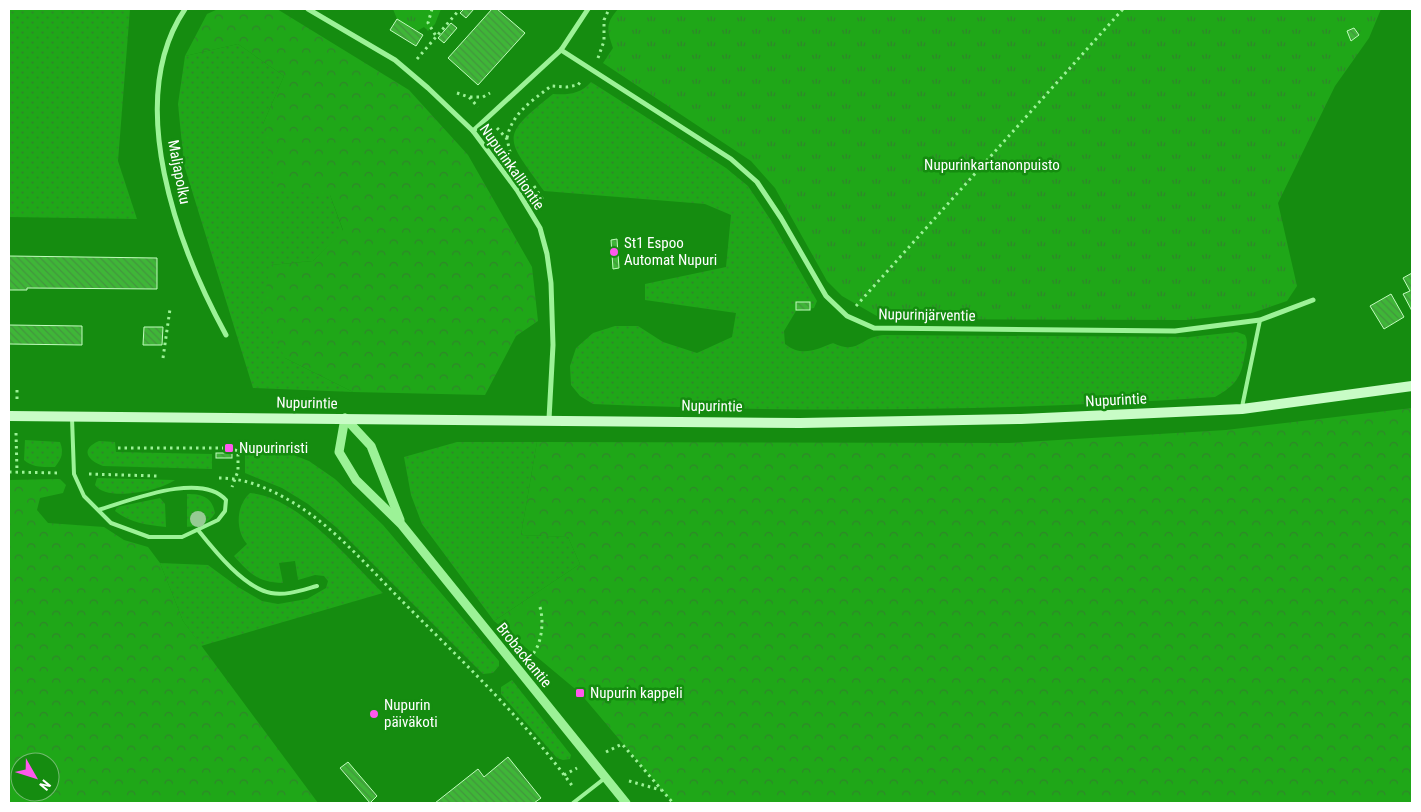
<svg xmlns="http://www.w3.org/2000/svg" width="1421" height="812" viewBox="0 0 1421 812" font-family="'Roboto Condensed',sans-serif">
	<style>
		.grass { fill: url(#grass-dots) }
		.forest { fill: url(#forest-crowns); fill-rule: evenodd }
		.park { fill: url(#park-tufts) }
		.building { fill: url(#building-back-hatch); stroke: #c2fdbe }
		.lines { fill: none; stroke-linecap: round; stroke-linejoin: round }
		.path { stroke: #9cf297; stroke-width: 3; stroke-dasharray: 2.5 4; stroke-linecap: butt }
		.service { stroke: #9cf297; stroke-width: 4 }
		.minor { stroke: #9cf297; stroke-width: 5 }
		.tertiary { stroke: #9cf297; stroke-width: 9 }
		.secondary { stroke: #c8fcc6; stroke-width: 10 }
		.tree { fill: #96cb93 }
		.poi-dot { fill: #ff58ed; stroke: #158c10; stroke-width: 2 }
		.labels { text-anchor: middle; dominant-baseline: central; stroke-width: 5; stroke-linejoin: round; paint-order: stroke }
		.park-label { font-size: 15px; fill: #fff; stroke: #158c10 }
		.street-label { font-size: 15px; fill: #fff; stroke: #158c10 }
		.poi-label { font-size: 15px; fill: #fff; stroke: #158c10; text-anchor: start }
	</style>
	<defs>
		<pattern id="grass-dots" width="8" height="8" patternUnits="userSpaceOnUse" patternTransform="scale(1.25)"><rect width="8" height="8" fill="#1fa718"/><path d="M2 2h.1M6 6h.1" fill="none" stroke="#2f872a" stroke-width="1.8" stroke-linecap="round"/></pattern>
		<pattern id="forest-crowns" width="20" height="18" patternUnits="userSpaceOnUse" patternTransform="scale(1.25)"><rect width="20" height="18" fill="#1fa718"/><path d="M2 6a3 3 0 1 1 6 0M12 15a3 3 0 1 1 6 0" fill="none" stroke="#2f872a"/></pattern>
		<pattern id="park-tufts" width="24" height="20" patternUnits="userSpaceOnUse" patternTransform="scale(1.25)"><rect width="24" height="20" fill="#1fa718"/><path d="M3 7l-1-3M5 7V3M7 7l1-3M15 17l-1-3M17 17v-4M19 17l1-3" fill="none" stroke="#2f872a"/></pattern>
		<pattern id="building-back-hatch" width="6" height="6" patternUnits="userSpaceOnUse" patternTransform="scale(1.25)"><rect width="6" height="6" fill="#3fb638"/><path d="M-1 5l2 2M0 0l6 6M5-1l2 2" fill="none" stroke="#43963e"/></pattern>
	</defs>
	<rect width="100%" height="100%" fill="#158c10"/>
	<g class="grass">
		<path d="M9,9H130L118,161L137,219L9,217Z"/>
		<path d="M238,44L284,76L263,124L330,195L343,231L313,261L271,265L285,358L353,392L253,388L184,165L178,104L185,56Z"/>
		<path d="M591,82L726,168L748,186L772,222L817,301L814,308L796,311L784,331L785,344C802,357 815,350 833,343C858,355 859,338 883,335L1189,337L1237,332L1245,335C1248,341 1247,347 1245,354C1241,378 1236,385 1215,397C1008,411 800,413 593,404L580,396L571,385L570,366L576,348L593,333L615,326H638L663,342L697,353L732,337L736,313L645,300V284L726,267L731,215L705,204L544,191C506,137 498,138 553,94C568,95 581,94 591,82Z"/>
		<path d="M25,440L60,442C64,453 62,458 55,467C44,467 33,468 24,460Z"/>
		<path d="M99,441L115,442L116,452L212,454V469L103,466C87,460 80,449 99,441Z"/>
		<path d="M457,442H537L521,535L568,537L580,564L494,621L422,524L411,495L404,457Z"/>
		<path d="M245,444L275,448L309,461L335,479L383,525L499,661V666L493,673L483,674L336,527L308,504L282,488L245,473Z"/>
		<path d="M97,478L174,480H175C160,491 106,502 95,485Z"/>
		<path d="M250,493C299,497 350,561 383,593L201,646L183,621L160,563L208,565L238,587L262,601L278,604L307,599L326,588L328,581L324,576L315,575L298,580L295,561L279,563L283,583C258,582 250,574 234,556L247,544C235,530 236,505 250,493Z"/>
		<path d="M187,494C202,494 212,497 215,513C209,524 198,526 187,527Z"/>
		<path d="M160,498L165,504L166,527C147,525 130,523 115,511L117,507Z"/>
		<path d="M512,680L571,755L570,759L563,760L557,758L501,694V687Z"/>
	</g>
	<g class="forest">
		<path d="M218,9H277L409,90L468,155L532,267L538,321L516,336L485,395L353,392L285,358L261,310L271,265L313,261L343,230L330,195L276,190L263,124L284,76L238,44L185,56L207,14Z"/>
		<path d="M1412,408V803H673L580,693L494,621L580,564L568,537L521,535L537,442L1009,443L1226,430Z"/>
		<path d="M60,479L66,485L63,493L40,498L37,510L48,523L104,527L124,540L148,547L160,563L183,621L318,803H9V480ZM20,762H50V792H20Z"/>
	</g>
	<g class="park">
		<path d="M393,9H441L435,24L428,31L424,27L417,31L397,19Z"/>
		<path d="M618,9H1381L1369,38L1335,86L1278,203L1297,286L1287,301L1252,313L1186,320L882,319L842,296L827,281L775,188L751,161L603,63L613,48C607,30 605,24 618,9Z"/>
	</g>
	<g class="building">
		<path d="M464,9H474L466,18L460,13Z"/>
		<path d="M492,9H497L525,33L478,85L448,58Z"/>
		<path d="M397,19L423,35L416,46L390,30Z"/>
		<path d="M451,23L457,28L444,43L438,38Z"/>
		<path d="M1354,28L1359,35L1351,41L1347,31Z"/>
		<path d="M617,239L619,268L613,269L611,240Z"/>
		<path d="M9,256L157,258V289L27,288V290H9Z"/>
		<path d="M1412,273V311L1403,294L1410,291L1403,278Z"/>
		<path d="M1391,294L1404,317L1384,329L1370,306Z"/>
		<rect x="796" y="302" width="14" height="8"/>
		<path d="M9,325L82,326V345L9,344Z"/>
		<path d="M144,327H163L162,345H143Z"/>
		<rect x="216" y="453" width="16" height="5"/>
		<path d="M508,757L541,798L534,803H435L478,769L484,777Z"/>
		<path d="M348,762L377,796L370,803L340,768Z"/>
	</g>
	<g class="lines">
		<g class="path">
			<path d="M432,9L428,23L436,36"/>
			<path d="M598,58L604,41V20L609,9"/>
			<path d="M417,59L460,9"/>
			<path d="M457,93L469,97L478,107"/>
			<path d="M470,97H483L490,93"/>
			<path d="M497,128L507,139L510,152"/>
			<path d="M507,138C512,113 532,101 551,86L567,87L578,85L581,81"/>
			<path d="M534,186L543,200"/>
			<path d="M856,306L1123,9"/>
			<path d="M163,358L170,309"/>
			<path d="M17,399V387"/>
			<path d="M16,433L17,472"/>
			<path d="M118,448H229L238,451V471L232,487"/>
			<path d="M9,472L61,473"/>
			<path d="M89,474L158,476"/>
			<path d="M219,478C247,478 273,490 297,505C337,530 370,569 403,602C462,661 524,719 573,787"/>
			<path d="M529,658C542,648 545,620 539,604"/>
			<path d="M606,752L622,744L673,803"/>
			<path d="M564,775L577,768"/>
			<path d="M629,781L661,790"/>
		</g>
		<g class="service">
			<path d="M1242,407L1260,320"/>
			<path d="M72,418L74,474L84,496L111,523L149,537H182L218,520L225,511L226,500C201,471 129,501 98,510"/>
			<path d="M198,530C214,550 244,588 271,593C286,596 302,590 317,586"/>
			<path d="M573,803L605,778"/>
		</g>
		<g class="minor">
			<path d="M185,9C123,101 178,247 226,335"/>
			<path d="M308,9L395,60L428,88L473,131L517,190L540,228L547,254L551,283L553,345L549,419"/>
			<path d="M561,50L731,159L757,182L781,218L826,296L847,316L874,328L1175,331L1260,320L1313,300"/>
			<path d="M473,131L561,50L588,9"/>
		</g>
		<g class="tertiary">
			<path d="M345,418L339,452L356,480L401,524L626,803"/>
			<path d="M345,418L371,446L400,520"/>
		</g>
		<path class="secondary" d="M9,416L800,423L1021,419L1242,409L1412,386"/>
	</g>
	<circle class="tree" cx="198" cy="519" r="8"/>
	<g class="poi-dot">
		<circle cx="614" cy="252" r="5"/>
		<rect x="224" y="443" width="10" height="10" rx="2.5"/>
		<rect x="575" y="688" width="10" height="10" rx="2.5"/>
		<circle cx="374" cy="714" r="5"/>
	</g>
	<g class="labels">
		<g class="park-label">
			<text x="992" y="165">Nupurinkartanonpuisto</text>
		</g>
		<g class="street-label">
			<text transform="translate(512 167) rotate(55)">Nupurinkalliontie</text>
			<text transform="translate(179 172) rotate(79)">Maljapolku</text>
			<text transform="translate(927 315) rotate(1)">Nupurinjärventie</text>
			<text transform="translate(1116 400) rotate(-3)">Nupurintie</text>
			<text transform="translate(307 403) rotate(1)">Nupurintie</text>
			<text transform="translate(712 406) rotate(1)">Nupurintie</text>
			<text transform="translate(524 655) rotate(51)">Brobackantie</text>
		</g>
		<g class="poi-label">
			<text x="624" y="243">St1 Espoo<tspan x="624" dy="17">Automat Nupuri</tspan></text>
			<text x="239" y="448">Nupurinristi</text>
			<text x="590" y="693">Nupurin kappeli</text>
			<text x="384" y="705">Nupurin<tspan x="384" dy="17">päiväkoti</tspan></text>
		</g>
	</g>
	<rect width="1421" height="812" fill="none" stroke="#ffffff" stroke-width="20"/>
	<g transform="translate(35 777) rotate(129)"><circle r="24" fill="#158c10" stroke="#73ba70"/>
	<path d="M0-4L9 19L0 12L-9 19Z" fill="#ff58ed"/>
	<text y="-8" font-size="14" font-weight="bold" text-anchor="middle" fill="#ffffff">N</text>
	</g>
</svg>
